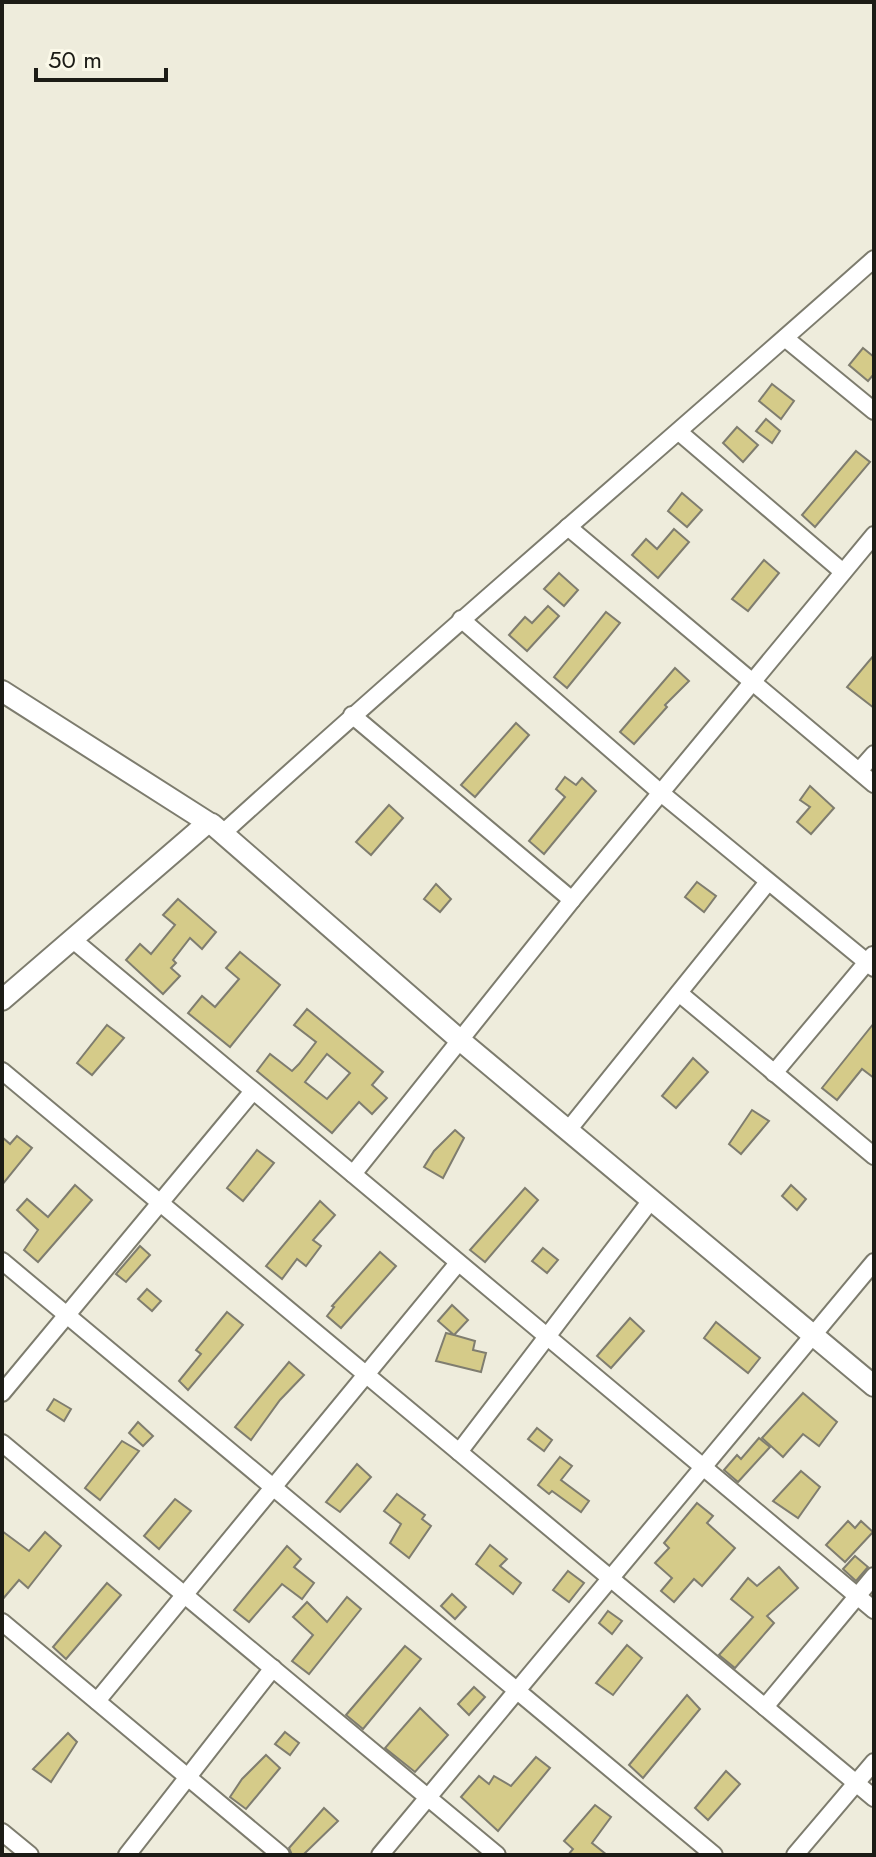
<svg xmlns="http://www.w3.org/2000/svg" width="876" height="1857" viewBox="0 0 876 1857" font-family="Jost,sans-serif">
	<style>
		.building { fill: #d5cb89; stroke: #7f7d6f; stroke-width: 2; fill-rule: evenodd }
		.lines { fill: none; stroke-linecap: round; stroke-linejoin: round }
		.minor-casing { stroke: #7d7c6e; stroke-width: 20 }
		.tertiary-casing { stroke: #7d7c6e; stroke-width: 24 }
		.minor { stroke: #fff; stroke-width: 16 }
		.tertiary { stroke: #fff; stroke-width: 20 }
	</style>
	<rect width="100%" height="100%" fill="#eeecdc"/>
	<g class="building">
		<path d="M863,348L874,357V374L868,381L849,365Z"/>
		<path d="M772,384L794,401L781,419L759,401Z"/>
		<path d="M766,419L780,431L772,443L756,431Z"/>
		<path d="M737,427L758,445L743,462L723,443Z"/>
		<path d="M856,451L870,462L815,527L802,515Z"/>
		<path d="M682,493L702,510L687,527L668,511Z"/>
		<path d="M674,529L689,542L658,578L632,555L646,539L657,549Z"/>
		<path d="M764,560L779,573L748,611L732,599Z"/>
		<path d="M559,573L578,590L564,606L544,589Z"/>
		<path d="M548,606L559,616L527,651L509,635L525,617L532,623Z"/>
		<path d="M606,612L620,623L567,688L554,677Z"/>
		<path d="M874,655V708L847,687Z"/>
		<path d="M675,668L689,681L665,705L667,707L634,744L620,732Z"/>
		<path d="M516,723L529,735L475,797L461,785Z"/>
		<path d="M565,777L576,785L582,778L596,791L544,854L529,841L565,797L556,789Z"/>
		<path d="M810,786L834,808L811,834L797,822L810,807L800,800Z"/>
		<path d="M389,805L403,818L371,855L356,842Z"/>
		<path d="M697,882L716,896L704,912L685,897Z"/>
		<path d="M436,884L451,899L440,912L424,899Z"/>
		<path d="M178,899L216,932L202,949L190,938L173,960L176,963L171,968L180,976L163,994L126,960L140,944L151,954L175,925L163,915Z"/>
		<path d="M240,952L280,985L230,1047L188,1013L202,996L215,1007L239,979L226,968Z"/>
		<path d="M307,1009L383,1072L372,1085L387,1098L372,1114L359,1102L332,1133L257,1071L270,1054L292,1071L299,1064L316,1042L294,1025ZM327,1054L350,1073L327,1099L305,1082Z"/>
		<path d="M874,1023V1078L862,1069L837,1100L822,1088Z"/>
		<path d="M107,1025L124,1038L92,1075L77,1063Z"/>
		<path d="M693,1058L708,1072L676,1108L662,1096Z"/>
		<path d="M752,1110L769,1121L741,1154L729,1144Z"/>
		<path d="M455,1130L464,1138L443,1178L424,1167L434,1151Z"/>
		<path d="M17,1136L32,1148L2,1185V1137L10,1144Z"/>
		<path d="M257,1150L274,1163L243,1201L227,1188Z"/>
		<path d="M75,1185L92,1200L38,1262L24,1250L38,1230L17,1210L27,1199L48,1217Z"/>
		<path d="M791,1185L806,1199L797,1210L782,1196Z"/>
		<path d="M525,1188L538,1200L485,1262L470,1250Z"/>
		<path d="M320,1201L335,1215L313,1240L321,1246L306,1266L297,1259L282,1279L266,1266Z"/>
		<path d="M140,1246L150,1255L126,1282L116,1274Z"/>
		<path d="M543,1248L558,1260L547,1273L532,1261Z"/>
		<path d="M380,1252L396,1266L341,1328L327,1316L334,1307L332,1306Z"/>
		<path d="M147,1289L161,1301L152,1311L138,1299Z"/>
		<path d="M452,1305L468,1320L454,1335L475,1341L473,1350L486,1353L481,1372L436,1361L446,1333L454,1335L438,1321Z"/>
		<path d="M227,1312L243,1325L188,1390L179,1381L201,1354L196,1350Z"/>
		<path d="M630,1318L644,1331L611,1368L597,1356Z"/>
		<path d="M716,1322L760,1358L748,1373L704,1338Z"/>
		<path d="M289,1362L304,1375L280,1400L251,1440L235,1427Z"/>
		<path d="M803,1393L837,1422L819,1446L803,1434L783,1457L762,1438Z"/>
		<path d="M54,1399L71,1409L64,1421L47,1410Z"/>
		<path d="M138,1422L153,1436L143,1446L129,1433Z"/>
		<path d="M537,1428L552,1440L544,1451L528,1439Z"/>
		<path d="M759,1438L770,1447L738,1482L724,1470L737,1455L741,1459Z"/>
		<path d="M122,1441L139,1451L100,1500L85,1488Z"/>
		<path d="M560,1457L572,1466L561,1480L589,1501L581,1512L552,1491L549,1494L538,1485Z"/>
		<path d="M357,1464L371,1477L340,1512L326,1502Z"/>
		<path d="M801,1471L820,1487L798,1518L773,1501Z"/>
		<path d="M397,1494L425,1515L422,1519L431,1526L409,1558L390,1543L401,1524L384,1511Z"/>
		<path d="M175,1499L191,1511L159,1549L144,1536Z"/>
		<path d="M697,1503L713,1516L707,1523L735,1548L702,1586L694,1579L674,1602L661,1591L672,1578L655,1563L669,1548L664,1543Z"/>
		<path d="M848,1521L855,1528L861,1521L873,1532L845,1562L826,1545Z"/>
		<path d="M2,1531L29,1551L45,1532L61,1546L28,1588L19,1580L2,1600Z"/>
		<path d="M490,1545L507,1559L500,1566L521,1583L513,1594L476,1564Z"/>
		<path d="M287,1546L301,1559L294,1567L314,1583L302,1599L282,1584L249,1622L234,1610Z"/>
		<path d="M855,1556L868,1567L856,1581L843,1569Z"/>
		<path d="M779,1567L798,1588L767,1616L774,1623L735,1668L719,1655L753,1617L731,1599L748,1578L757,1586Z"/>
		<path d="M568,1571L584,1583L569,1602L553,1590Z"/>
		<path d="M107,1583L121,1595L66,1659L53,1647Z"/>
		<path d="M452,1594L466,1607L455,1619L441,1606Z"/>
		<path d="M347,1597L361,1609L309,1674L292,1661L313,1635L293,1617L307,1602L327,1622Z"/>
		<path d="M608,1611L622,1621L612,1634L599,1623Z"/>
		<path d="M627,1645L642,1658L613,1695L596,1683Z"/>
		<path d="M405,1646L421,1659L363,1729L346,1715Z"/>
		<path d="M474,1687L485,1697L469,1715L458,1704Z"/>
		<path d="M687,1695L700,1709L643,1778L629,1765Z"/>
		<path d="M420,1708L448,1735L415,1772L385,1748Z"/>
		<path d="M285,1732L299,1743L290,1755L275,1744Z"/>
		<path d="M68,1733L77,1742L51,1782L33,1769Z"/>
		<path d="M266,1755L280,1768L246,1809L230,1797L242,1779Z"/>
		<path d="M536,1757L550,1768L498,1831L461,1797L479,1776L489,1784L494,1776L511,1786Z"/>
		<path d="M726,1771L740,1784L708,1820L695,1808Z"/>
		<path d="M595,1805L611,1817L592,1843L607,1855H568L573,1849L564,1841Z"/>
		<path d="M324,1808L338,1821L303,1855H292L289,1848Z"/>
	</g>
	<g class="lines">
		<g class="minor-casing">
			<g id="minor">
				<path d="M785,338L874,411"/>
				<path d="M679,432L843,572"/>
				<path d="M568,527L874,784"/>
				<path d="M461,619L661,793L874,968"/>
				<path d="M352,715L572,900"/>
				<path d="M859,771L874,754"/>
				<path d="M223,833C437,638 658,451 874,259"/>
				<path d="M72,939L874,1610"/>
				<path d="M679,993L874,1156"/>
				<path d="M2,1071L874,1798"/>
				<path d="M774,1073L873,955"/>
				<path d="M569,1129L768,882"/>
				<path d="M353,1174L572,900L874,535"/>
				<path d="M2,1261L714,1855"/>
				<path d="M2,1393L253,1091"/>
				<path d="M2,1443L497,1855"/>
				<path d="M459,1452L652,1199"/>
				<path d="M2,1622L281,1855"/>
				<path d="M97,1701L458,1263"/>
				<path d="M765,1707L874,1576"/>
				<path d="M2,1832L30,1855"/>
				<path d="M127,1855L273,1668"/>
				<path d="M380,1855L874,1262"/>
				<path d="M795,1855L874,1762"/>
			</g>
		</g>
		<g class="tertiary-casing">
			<g id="tertiary">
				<path d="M2,691L209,823"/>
				<path d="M2,1000L205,825L212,824L461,1041L874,1386"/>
			</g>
		</g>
		<use href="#minor" class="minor"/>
		<use href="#tertiary" class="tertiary"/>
	</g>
	<rect width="876" height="1857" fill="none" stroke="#1c1c16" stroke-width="8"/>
	<path d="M36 68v12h130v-12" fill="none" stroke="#1c1c16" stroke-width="4"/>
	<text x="48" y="68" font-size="24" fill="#1c1c16" stroke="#fbf9e9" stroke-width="6" paint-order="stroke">50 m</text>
</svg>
